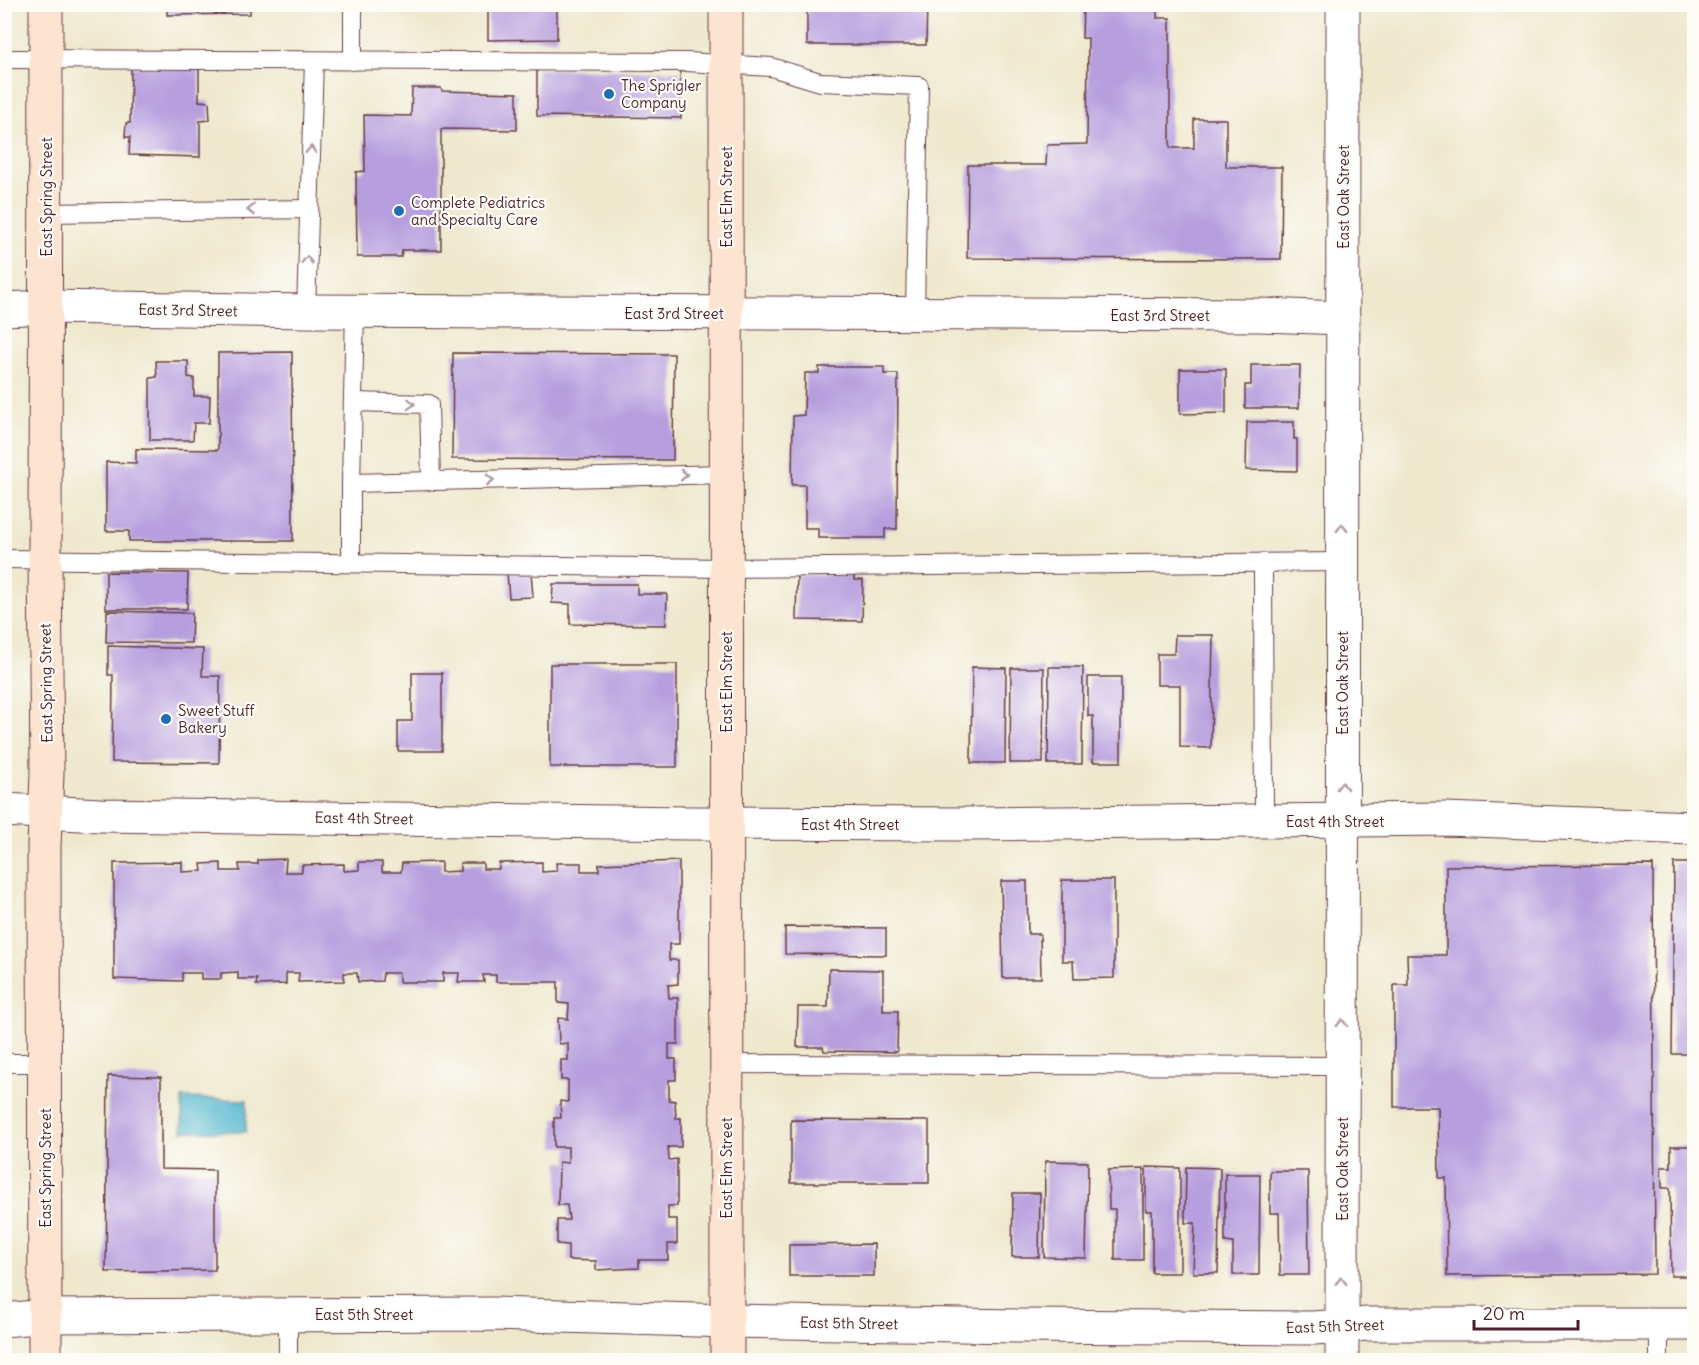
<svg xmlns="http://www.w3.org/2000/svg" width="1699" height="1365" viewBox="0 0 1699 1365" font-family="Delius,sans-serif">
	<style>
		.water { fill: #50b6ce; stroke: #4d6a7c; stroke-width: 1.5 }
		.building { fill: #b79ede }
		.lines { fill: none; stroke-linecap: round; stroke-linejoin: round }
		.service-casing { stroke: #633d43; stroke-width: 20 }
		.minor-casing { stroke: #633d43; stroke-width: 35 }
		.secondary-casing { stroke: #633d43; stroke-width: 35 }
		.service { stroke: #fff; stroke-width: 18 }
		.minor { stroke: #fff; stroke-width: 33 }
		.secondary { stroke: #fde4d1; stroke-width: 33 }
		.oneway { stroke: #ae9aa0 }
		.poi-dot { fill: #1f6fb2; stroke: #fdfcf7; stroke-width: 2 }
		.labels { text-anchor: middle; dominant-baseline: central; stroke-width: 4.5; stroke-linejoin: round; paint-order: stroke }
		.poi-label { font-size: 15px; fill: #4a1f2b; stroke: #fdfcf7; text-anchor: start }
		.street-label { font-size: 15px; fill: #4a1f2b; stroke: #fdfcf7 }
	</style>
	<rect width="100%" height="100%" fill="#fdfcf7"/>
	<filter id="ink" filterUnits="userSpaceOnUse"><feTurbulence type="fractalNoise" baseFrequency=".0167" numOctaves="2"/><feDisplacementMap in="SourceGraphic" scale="12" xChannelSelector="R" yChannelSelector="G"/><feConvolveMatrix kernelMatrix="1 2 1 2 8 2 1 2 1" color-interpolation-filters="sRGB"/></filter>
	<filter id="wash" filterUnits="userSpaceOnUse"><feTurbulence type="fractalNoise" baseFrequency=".008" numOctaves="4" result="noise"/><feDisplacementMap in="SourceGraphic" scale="24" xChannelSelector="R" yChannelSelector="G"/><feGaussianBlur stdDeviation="1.35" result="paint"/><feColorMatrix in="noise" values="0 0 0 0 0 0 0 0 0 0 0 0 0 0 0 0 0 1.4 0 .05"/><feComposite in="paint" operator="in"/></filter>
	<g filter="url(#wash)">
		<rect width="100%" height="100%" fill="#efe8cd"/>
		<path class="water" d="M182,1098L247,1100L246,1132L182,1131Z"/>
		<g id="blocks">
			<g class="building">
				<path d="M167,4H250V14L167,15Z"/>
				<path d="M488,4H557V39L488,40Z"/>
				<path d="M807,4H927L926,45H807Z"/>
				<path d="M1083,5H1157V18H1170V148H1194V119H1226V167H1282L1281,259L967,258L968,165H1046L1047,145L1087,144L1088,38H1082Z"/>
				<path d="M131,67H199V101L209,102L210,120L200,121V157L129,155L130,137H125L126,123H130Z"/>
				<path d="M537,69L680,71L681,118L537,116Z"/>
				<path d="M412,88H441L442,91L517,93V130L441,129V250H402L401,257H357L356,172L365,171L364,115L411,116Z"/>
				<path d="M292,352L293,541H129V531H106V462L136,463V449L218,450V353Z"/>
				<path d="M453,353L674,354L673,460L452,459Z"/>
				<path d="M156,361H188V377L194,378V396H210L209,423H194L193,440H150V378L157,377Z"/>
				<path d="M1251,365H1300L1299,408H1245V385H1251Z"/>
				<path d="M819,367H884V374H898L897,529H885V538H818V528H805V485H792L793,416L804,415L805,373H819Z"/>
				<path d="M1180,369H1226V413L1180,414Z"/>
				<path d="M1247,422H1294V439H1297V471L1246,470Z"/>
				<path d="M106,572L188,573L187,609H106Z"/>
				<path d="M507,572H531L533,597L509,598Z"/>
				<path d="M797,575H854V580H863L862,621L796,620Z"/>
				<path d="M553,584H637V594H667L666,625L570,624V604L552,603Z"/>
				<path d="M107,611L192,613L191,643L106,642Z"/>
				<path d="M1175,635H1213L1211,748L1180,747V685H1157V654H1174Z"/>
				<path d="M108,646L203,649L202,676H220L219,763L112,762L113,675H108Z"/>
				<rect x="550" y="664" width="127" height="103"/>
				<path d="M972,667L1006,668L1005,763H971Z"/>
				<path d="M1049,667H1083L1082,764H1048Z"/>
				<path d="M1011,668H1044L1043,763H1010Z"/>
				<path d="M412,673H442V751H398V721H412Z"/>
				<path d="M1088,677H1121V762H1093V716H1088Z"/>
				<path d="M286,859L285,872H302V865L344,864V871L359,870V862H382V872H401L402,863L441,862V872L460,871V863H483V869H499V863L542,862V872L557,871L556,863H581V871H599V864L679,861V944H669V960H678V984L668,985L669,998H678V1044H669V1059H676V1080H669V1100L675,1101L676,1118H681V1147H668L669,1160L677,1159V1206H668V1219H677V1244H668V1260H639V1268L596,1270V1261L568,1260V1245L557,1244V1220H569L567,1205H558L559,1162L568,1163V1147H554V1118H561L560,1101L568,1102V1080H561V1060H568V1043L559,1044L558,1018L568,1019L569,1004L558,1003V982H496V975H483L484,982H458L459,973H443V982H399V973H383L382,981L358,982L357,973H344V981L298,982L299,973H286V984L256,985L257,979H238V972L221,973V979H201V973H182V981L114,979V863L182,862V872L202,871L201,864L221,863V871H240L239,864H258V860Z"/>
				<path d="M1674,863H1694V1054H1672Z"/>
				<path d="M1653,865L1655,1274L1447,1276L1446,1178H1439L1438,1107H1394V985H1408L1407,955H1446V866Z"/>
				<path d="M1062,880H1114V978L1074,979L1073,961H1062Z"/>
				<path d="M1001,881H1027L1028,934H1040L1041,978H1003Z"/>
				<path d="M785,927L886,928V955L785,954Z"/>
				<path d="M829,969L883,970V1011H898L897,1052L824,1051L823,1047H797L798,1007H828Z"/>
				<path d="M108,1076L161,1077V1169L215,1170V1270L106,1272Z"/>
				<path d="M791,1120L929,1121V1183H791Z"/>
				<path d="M1671,1146H1694V1276H1671L1670,1188H1662L1661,1167H1671Z"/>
				<path d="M1045,1161L1088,1162L1086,1258L1044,1257Z"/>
				<path d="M1146,1167L1180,1168V1273H1152V1211H1146Z"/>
				<path d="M1186,1167L1220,1168L1218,1273H1193L1195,1223H1185Z"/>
				<path d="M1143,1169V1260H1115V1209H1109L1108,1170Z"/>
				<path d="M1270,1171H1308L1309,1275H1280L1279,1213H1270Z"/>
				<path d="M1225,1174H1260L1259,1275H1233V1243L1225,1242Z"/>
				<path d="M1013,1193H1040L1039,1257H1012Z"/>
				<path d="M874,1244V1276H789V1245Z"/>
			</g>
		</g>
	</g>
	<g filter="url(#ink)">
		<use href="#blocks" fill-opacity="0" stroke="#633d43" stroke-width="1.5"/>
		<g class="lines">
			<g class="service-casing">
				<g id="service">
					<path d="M4,59L687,62L771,67L820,82L919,86L915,313"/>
					<path d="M353,61V4"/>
					<path d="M46,213L309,209"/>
					<path d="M306,311L314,61"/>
					<path d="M355,311L351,483L727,474"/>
					<path d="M353,402L429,404L431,481"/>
					<path d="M351,483V563"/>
					<path d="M4,559L726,568L1342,562"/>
					<path d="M1263,563L1264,821"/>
					<path d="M4,1063H44"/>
					<path d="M726,1064L1342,1066"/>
					<path d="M288,1314V1360"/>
					<path d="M1659,1323V1360"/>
				</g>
			</g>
			<g class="minor-casing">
				<g id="minor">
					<path d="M4,309L46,307L306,311L1260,315L1343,318"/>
					<path d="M4,810L100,815L689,823L968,824L1445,819L1694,828"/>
					<path d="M4,1320L45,1316L493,1314L730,1321L1017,1326L1314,1328L1368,1324H1694"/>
					<path d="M1342,1360L1343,4"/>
				</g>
			</g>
			<g class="secondary-casing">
				<g id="secondary">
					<path d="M726,4L727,1360"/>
					<path d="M45,1360L44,846L47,774L45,559L46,4"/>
				</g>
			</g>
			<use href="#service" class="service"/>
			<use href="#minor" class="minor"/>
			<use href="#secondary" class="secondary"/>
		</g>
		<defs><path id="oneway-chevron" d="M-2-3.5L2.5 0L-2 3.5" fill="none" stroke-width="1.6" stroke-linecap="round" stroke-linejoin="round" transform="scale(1.5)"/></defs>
		<g class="oneway">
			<use href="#oneway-chevron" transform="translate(311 150) rotate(-88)"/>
			<use href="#oneway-chevron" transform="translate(251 210) rotate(179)"/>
			<use href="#oneway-chevron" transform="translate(307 260) rotate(-88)"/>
			<use href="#oneway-chevron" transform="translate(411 404) rotate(2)"/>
			<use href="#oneway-chevron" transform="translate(684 475) rotate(-1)"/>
			<use href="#oneway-chevron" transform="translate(490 480) rotate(-1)"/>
			<use href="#oneway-chevron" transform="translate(1342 528) rotate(-90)"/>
			<use href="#oneway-chevron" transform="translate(1342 786) rotate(-90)"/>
			<use href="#oneway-chevron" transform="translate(1342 1023) rotate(-90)"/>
			<use href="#oneway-chevron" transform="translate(1341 1281) rotate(-90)"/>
		</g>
	</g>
	<g class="poi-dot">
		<circle cx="609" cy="94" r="6"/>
		<circle cx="399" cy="211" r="6"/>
		<circle cx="166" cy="719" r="6"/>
	</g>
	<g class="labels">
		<g class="poi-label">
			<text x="621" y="85">The Sprigler<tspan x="621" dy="17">Company</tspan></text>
			<text x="411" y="202">Complete Pediatrics<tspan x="411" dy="17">and Specialty Care</tspan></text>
			<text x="178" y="710">Sweet Stuff<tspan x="178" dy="17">Bakery</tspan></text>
		</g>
		<g class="street-label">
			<text transform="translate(46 197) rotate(-90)">East Spring Street</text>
			<text transform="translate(726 197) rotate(-90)">East Elm Street</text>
			<text transform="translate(1343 197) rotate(-90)">East Oak Street</text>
			<text transform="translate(188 310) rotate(1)">East 3rd Street</text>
			<text x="674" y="313">East 3rd Street</text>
			<text x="1160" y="315">East 3rd Street</text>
			<text transform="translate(726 682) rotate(-90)">East Elm Street</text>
			<text transform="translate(46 683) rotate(-91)">East Spring Street</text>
			<text transform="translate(1342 683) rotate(-90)">East Oak Street</text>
			<text transform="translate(364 818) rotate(1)">East 4th Street</text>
			<text x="1335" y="821">East 4th Street</text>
			<text x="850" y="824">East 4th Street</text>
			<text transform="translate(45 1168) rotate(-90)">East Spring Street</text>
			<text transform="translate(726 1168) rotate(-90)">East Elm Street</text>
			<text transform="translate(1342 1169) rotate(-90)">East Oak Street</text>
			<text x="364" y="1314">East 5th Street</text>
			<text transform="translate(849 1323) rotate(1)">East 5th Street</text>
			<text transform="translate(1335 1326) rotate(-2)">East 5th Street</text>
		</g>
	</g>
	<rect width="1699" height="1365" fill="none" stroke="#fdfcf7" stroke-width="24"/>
	<path d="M1474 1320v9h104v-9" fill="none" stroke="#4a1f2b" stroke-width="3"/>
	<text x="1483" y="1320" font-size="18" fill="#4a1f2b" stroke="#fdfcf7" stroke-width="4.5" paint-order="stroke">20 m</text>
</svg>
